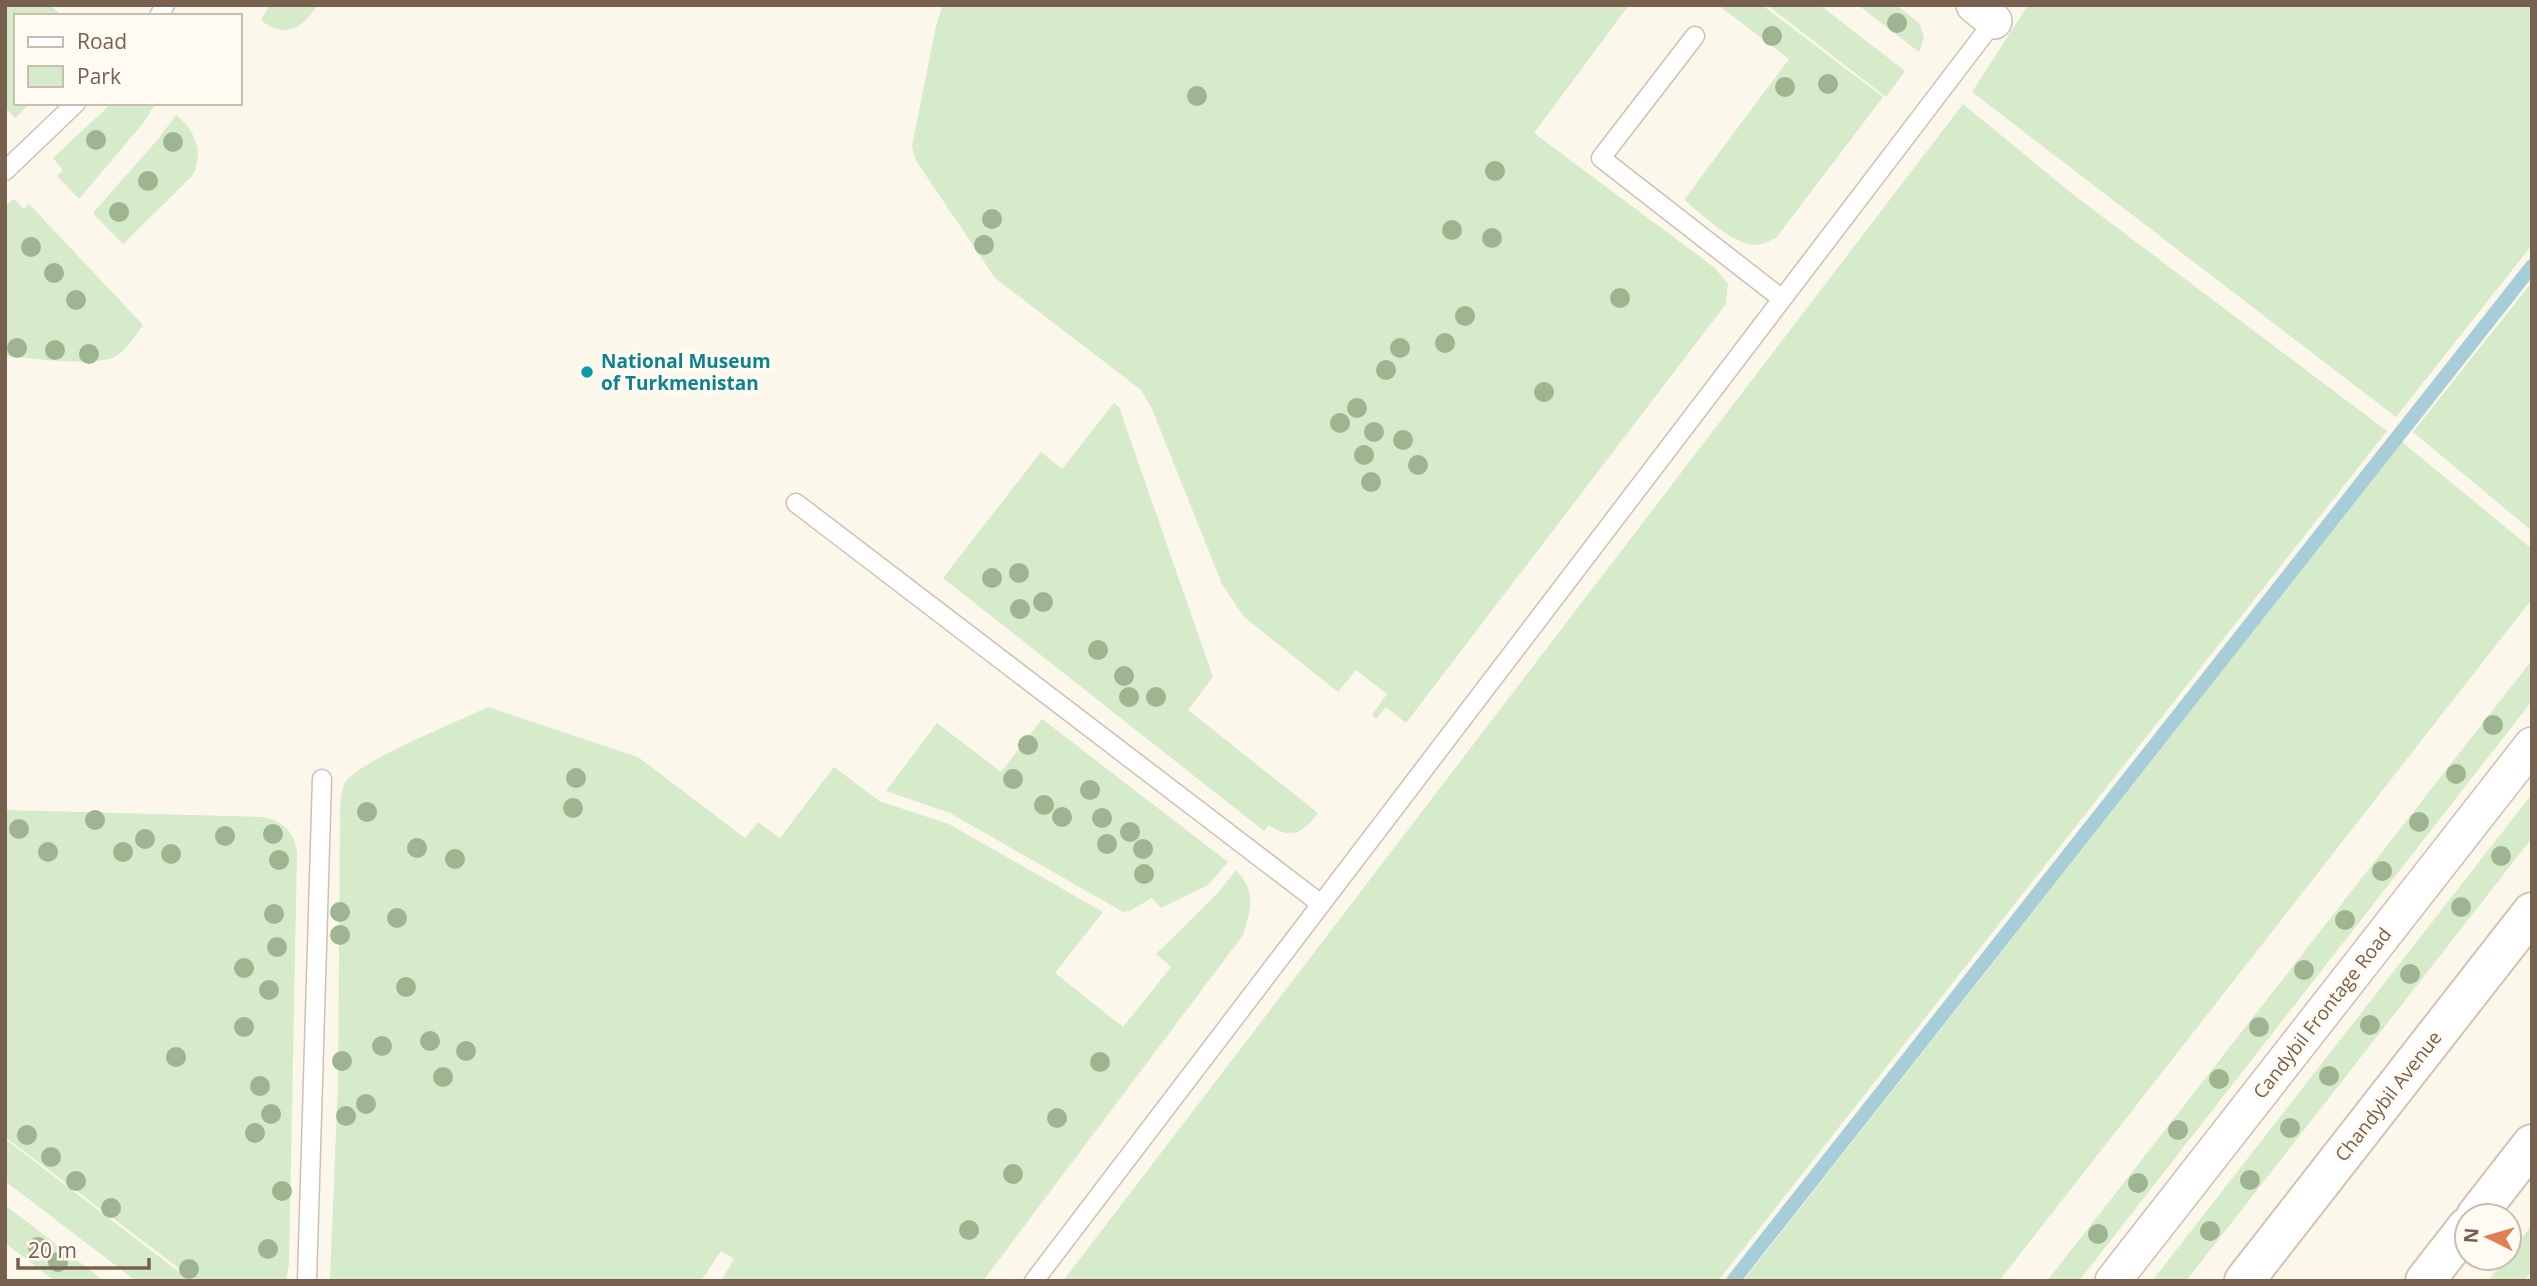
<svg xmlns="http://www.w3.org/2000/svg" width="2537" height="1286" viewBox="0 0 2537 1286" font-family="'Open Sans',sans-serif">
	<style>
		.green { fill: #d5ebc9 }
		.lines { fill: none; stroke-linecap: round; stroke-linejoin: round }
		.stream { stroke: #a6cdd8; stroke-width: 14 }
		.service-casing { stroke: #cfc0b0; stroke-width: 21 }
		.minor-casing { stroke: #cfc0b0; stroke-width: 38 }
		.secondary-casing { stroke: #d5c2b0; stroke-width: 42 }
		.service { stroke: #fff; stroke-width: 18 }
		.minor { stroke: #fff; stroke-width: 35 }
		.secondary { stroke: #fff; stroke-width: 38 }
		.tree { fill: #9fb490 }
		.culture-dot { fill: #0f9aa8; stroke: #fffaf2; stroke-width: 2.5 }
		.labels { text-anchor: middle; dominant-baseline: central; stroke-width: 7; stroke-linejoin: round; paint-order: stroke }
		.culture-label { font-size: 19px; font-weight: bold; fill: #0d838f; stroke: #fffaf2; text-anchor: start }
		.street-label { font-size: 19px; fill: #78604e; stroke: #fffaf2 }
	</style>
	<rect width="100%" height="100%" fill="#fcf7eb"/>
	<g class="green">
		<path d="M5,5H50L63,16H16V103H30L15,118L5,108Z"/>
		<path d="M270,5H317C303,29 283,39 261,20Z"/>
		<path d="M943,5H1629L1534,133L1715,268L1728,284L1726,304L1406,723L1386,707L1376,719L1372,715L1387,694L1356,670L1338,692L1244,617L1222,584L1152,409L1141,390L995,278L919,165L914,156L912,146L936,26Z"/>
		<path d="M1718,5H1762L1883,97L1776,238C1769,241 1762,245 1755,245C1732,244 1702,214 1684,200L1789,59Z"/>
		<path d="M1767,5H1820L1905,71L1886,97Z"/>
		<path d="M1858,5H1896L1919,23L1924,37L1919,52Z"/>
		<path d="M2028,5H2532V245L2396,417L1972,92Z"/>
		<path d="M112,103H156L144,122L79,199L57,176L63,170L53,158Z"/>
		<path d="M1963,104L2075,196L2387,431L1718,1281H1063Z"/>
		<path d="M176,115C195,130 205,154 192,176L123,244L93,213L159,138Z"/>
		<path d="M14,199L24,209L29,204L143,325C134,337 127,350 114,357C93,367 30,358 5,356V206Z"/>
		<path d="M2532,282V531L2413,432Z"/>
		<path d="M1114,403L1119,407L1213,677L1188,710L1318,813C1304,833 1291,840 1269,825L1264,831L943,578L1041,452L1062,469Z"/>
		<path d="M2402,442L2532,549V599L1999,1281H1743Z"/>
		<path d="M2532,660V701L2079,1281H2047Z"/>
		<path d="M488,707L638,757L745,838L758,822L780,838L834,767L879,801L949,824L1103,912L1055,973L1123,1027L1171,967L1156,954L1218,893L1236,870C1257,892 1251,909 1243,935L983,1281H721L734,1259L721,1251L701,1281H332L330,1277L338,1084L340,826C340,812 339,795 345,783C356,762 462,720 488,707Z"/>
		<path d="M1042,719L1228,862L1208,885L1161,908L1152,898L1130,911L1123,912L950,813L886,791L937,723L1001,772Z"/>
		<path d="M2532,794V838L2186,1281H2152Z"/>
		<path d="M5,810L263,817C284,822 295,832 297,854L289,1264L286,1281H196L5,1137Z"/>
		<path d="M5,1139L191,1281H136L5,1181Z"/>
		<path d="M5,1205L104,1281H55L5,1243Z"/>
		<path d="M2532,1225V1271L2524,1281H2488L2506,1258H2509V1254Z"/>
	</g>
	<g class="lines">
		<path class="stream" d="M1733,1281L2532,266"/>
		<g class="service-casing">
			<g id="service">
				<path d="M159,16L165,5"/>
				<path d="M1695,36L1601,158L1782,299"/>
				<path d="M5,171L76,103"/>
				<path d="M796,503L1321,904"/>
				<path d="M307,1281L322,779"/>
				<path d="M1034,1281L1994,21"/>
			</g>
		</g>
		<g class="minor-casing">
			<g id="minor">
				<path d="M1974,5L1994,21"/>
				<path d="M2113,1281L2532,745"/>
			</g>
		</g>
		<g class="secondary-casing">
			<g id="secondary">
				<path d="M2476,1216L2532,1144"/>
				<path d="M2244,1281L2532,912"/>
				<path d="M2425,1281L2467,1227"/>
			</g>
		</g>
		<use href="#service" class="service"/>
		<use href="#minor" class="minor"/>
		<use href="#secondary" class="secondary"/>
	</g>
	<g class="tree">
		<circle cx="1897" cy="23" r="10"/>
		<circle cx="1772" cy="36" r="10"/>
		<circle cx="1828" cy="84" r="10"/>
		<circle cx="1785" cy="87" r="10"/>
		<circle cx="1197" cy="96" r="10"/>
		<circle cx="96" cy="140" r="10"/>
		<circle cx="173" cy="142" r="10"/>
		<circle cx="1495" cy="171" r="10"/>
		<circle cx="148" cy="181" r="10"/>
		<circle cx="119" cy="212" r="10"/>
		<circle cx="992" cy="219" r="10"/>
		<circle cx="1452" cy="230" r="10"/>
		<circle cx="1492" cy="238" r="10"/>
		<circle cx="984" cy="245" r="10"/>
		<circle cx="31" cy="247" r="10"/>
		<circle cx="54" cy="273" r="10"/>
		<circle cx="1620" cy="298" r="10"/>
		<circle cx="76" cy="300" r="10"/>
		<circle cx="1465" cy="316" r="10"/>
		<circle cx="1445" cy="343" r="10"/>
		<circle cx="17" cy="348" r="10"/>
		<circle cx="1400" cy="348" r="10"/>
		<circle cx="55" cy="350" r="10"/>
		<circle cx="89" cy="354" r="10"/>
		<circle cx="1386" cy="370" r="10"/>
		<circle cx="1544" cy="392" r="10"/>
		<circle cx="1357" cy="408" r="10"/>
		<circle cx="1340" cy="423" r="10"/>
		<circle cx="1374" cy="432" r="10"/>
		<circle cx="1403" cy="440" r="10"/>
		<circle cx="1364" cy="455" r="10"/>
		<circle cx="1418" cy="465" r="10"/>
		<circle cx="1371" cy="482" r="10"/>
		<circle cx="1019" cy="573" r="10"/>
		<circle cx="992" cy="578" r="10"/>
		<circle cx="1043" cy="602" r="10"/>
		<circle cx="1020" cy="609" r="10"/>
		<circle cx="1098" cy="650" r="10"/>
		<circle cx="1124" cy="676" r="10"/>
		<circle cx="1129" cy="697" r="10"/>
		<circle cx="1156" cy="697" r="10"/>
		<circle cx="2493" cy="725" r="10"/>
		<circle cx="1028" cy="745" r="10"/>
		<circle cx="2456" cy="774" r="10"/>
		<circle cx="576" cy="778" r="10"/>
		<circle cx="1013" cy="779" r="10"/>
		<circle cx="1090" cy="790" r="10"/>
		<circle cx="1044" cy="805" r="10"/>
		<circle cx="573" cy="808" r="10"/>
		<circle cx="367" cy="812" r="10"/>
		<circle cx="1062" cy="817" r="10"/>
		<circle cx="1102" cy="818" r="10"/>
		<circle cx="95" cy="820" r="10"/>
		<circle cx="2419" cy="822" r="10"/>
		<circle cx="19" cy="829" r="10"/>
		<circle cx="1130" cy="832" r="10"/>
		<circle cx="273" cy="834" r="10"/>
		<circle cx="225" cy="836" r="10"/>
		<circle cx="145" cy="839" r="10"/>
		<circle cx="1107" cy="844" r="10"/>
		<circle cx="417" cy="848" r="10"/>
		<circle cx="1143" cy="849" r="10"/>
		<circle cx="48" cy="852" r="10"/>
		<circle cx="123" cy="852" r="10"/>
		<circle cx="171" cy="854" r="10"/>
		<circle cx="2501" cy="856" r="10"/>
		<circle cx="455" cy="859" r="10"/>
		<circle cx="279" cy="860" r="10"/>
		<circle cx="2382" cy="871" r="10"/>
		<circle cx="1144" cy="874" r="10"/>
		<circle cx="2461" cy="907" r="10"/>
		<circle cx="340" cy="912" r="10"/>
		<circle cx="274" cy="914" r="10"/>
		<circle cx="397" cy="918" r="10"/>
		<circle cx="2345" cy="920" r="10"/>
		<circle cx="340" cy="935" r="10"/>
		<circle cx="277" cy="947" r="10"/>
		<circle cx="244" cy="968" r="10"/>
		<circle cx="2304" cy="970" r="10"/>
		<circle cx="2410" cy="974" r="10"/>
		<circle cx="406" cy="987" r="10"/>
		<circle cx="269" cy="990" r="10"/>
		<circle cx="2370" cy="1025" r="10"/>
		<circle cx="244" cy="1027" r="10"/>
		<circle cx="2259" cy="1027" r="10"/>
		<circle cx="430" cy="1041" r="10"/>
		<circle cx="382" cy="1046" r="10"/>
		<circle cx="466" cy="1051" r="10"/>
		<circle cx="176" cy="1057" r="10"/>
		<circle cx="342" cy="1061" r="10"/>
		<circle cx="1100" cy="1062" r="10"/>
		<circle cx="2329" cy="1076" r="10"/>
		<circle cx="443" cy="1077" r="10"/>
		<circle cx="2219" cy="1079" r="10"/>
		<circle cx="260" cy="1086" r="10"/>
		<circle cx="366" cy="1104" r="10"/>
		<circle cx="271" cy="1114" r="10"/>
		<circle cx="346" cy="1116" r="10"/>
		<circle cx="1057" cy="1118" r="10"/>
		<circle cx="2290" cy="1128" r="10"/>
		<circle cx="2178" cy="1130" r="10"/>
		<circle cx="255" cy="1133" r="10"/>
		<circle cx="27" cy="1135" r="10"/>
		<circle cx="51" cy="1157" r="10"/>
		<circle cx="1013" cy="1174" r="10"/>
		<circle cx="2250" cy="1180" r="10"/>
		<circle cx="76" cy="1181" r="10"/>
		<circle cx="2138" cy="1183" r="10"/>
		<circle cx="282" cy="1191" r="10"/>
		<circle cx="111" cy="1208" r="10"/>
		<circle cx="969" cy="1230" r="10"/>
		<circle cx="2210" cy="1231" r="10"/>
		<circle cx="2098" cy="1234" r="10"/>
		<circle cx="38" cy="1247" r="10"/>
		<circle cx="268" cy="1249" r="10"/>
		<circle cx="58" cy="1262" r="10"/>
		<circle cx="189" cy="1269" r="10"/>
	</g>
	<circle class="culture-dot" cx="587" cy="372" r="7"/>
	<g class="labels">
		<g class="culture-label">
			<text x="601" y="361">National Museum<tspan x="601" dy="22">of Turkmenistan</tspan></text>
		</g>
		<g class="street-label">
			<text transform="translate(2322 1013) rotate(-52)">Candybil Frontage Road</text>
			<text transform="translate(2388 1096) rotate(-52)">Chandybil Avenue</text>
		</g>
	</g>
	<rect width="2537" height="1286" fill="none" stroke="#78604e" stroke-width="14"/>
	<rect x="14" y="14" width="228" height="91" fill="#fffaf2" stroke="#c9bcb0" stroke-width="2"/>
	<rect x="28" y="37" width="35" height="10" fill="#ffffff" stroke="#c9bcb0" stroke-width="2"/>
	<text x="77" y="49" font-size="21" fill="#78604e">Road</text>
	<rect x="28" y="66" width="35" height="21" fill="#d5ebc9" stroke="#c9bcb0" stroke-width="2"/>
	<text x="77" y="84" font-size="21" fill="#78604e">Park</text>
	<g transform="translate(2488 1237) rotate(275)"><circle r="33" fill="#fffaf2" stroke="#c9bcb0" stroke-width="2"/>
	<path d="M0-5L12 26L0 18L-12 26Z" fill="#e37d54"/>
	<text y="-10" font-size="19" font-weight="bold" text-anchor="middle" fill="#78604e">N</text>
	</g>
	<path d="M18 1258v10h131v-10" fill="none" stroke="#78604e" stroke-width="3.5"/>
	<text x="28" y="1258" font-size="21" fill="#78604e" stroke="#fffaf2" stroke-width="5" paint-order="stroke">20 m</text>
</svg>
